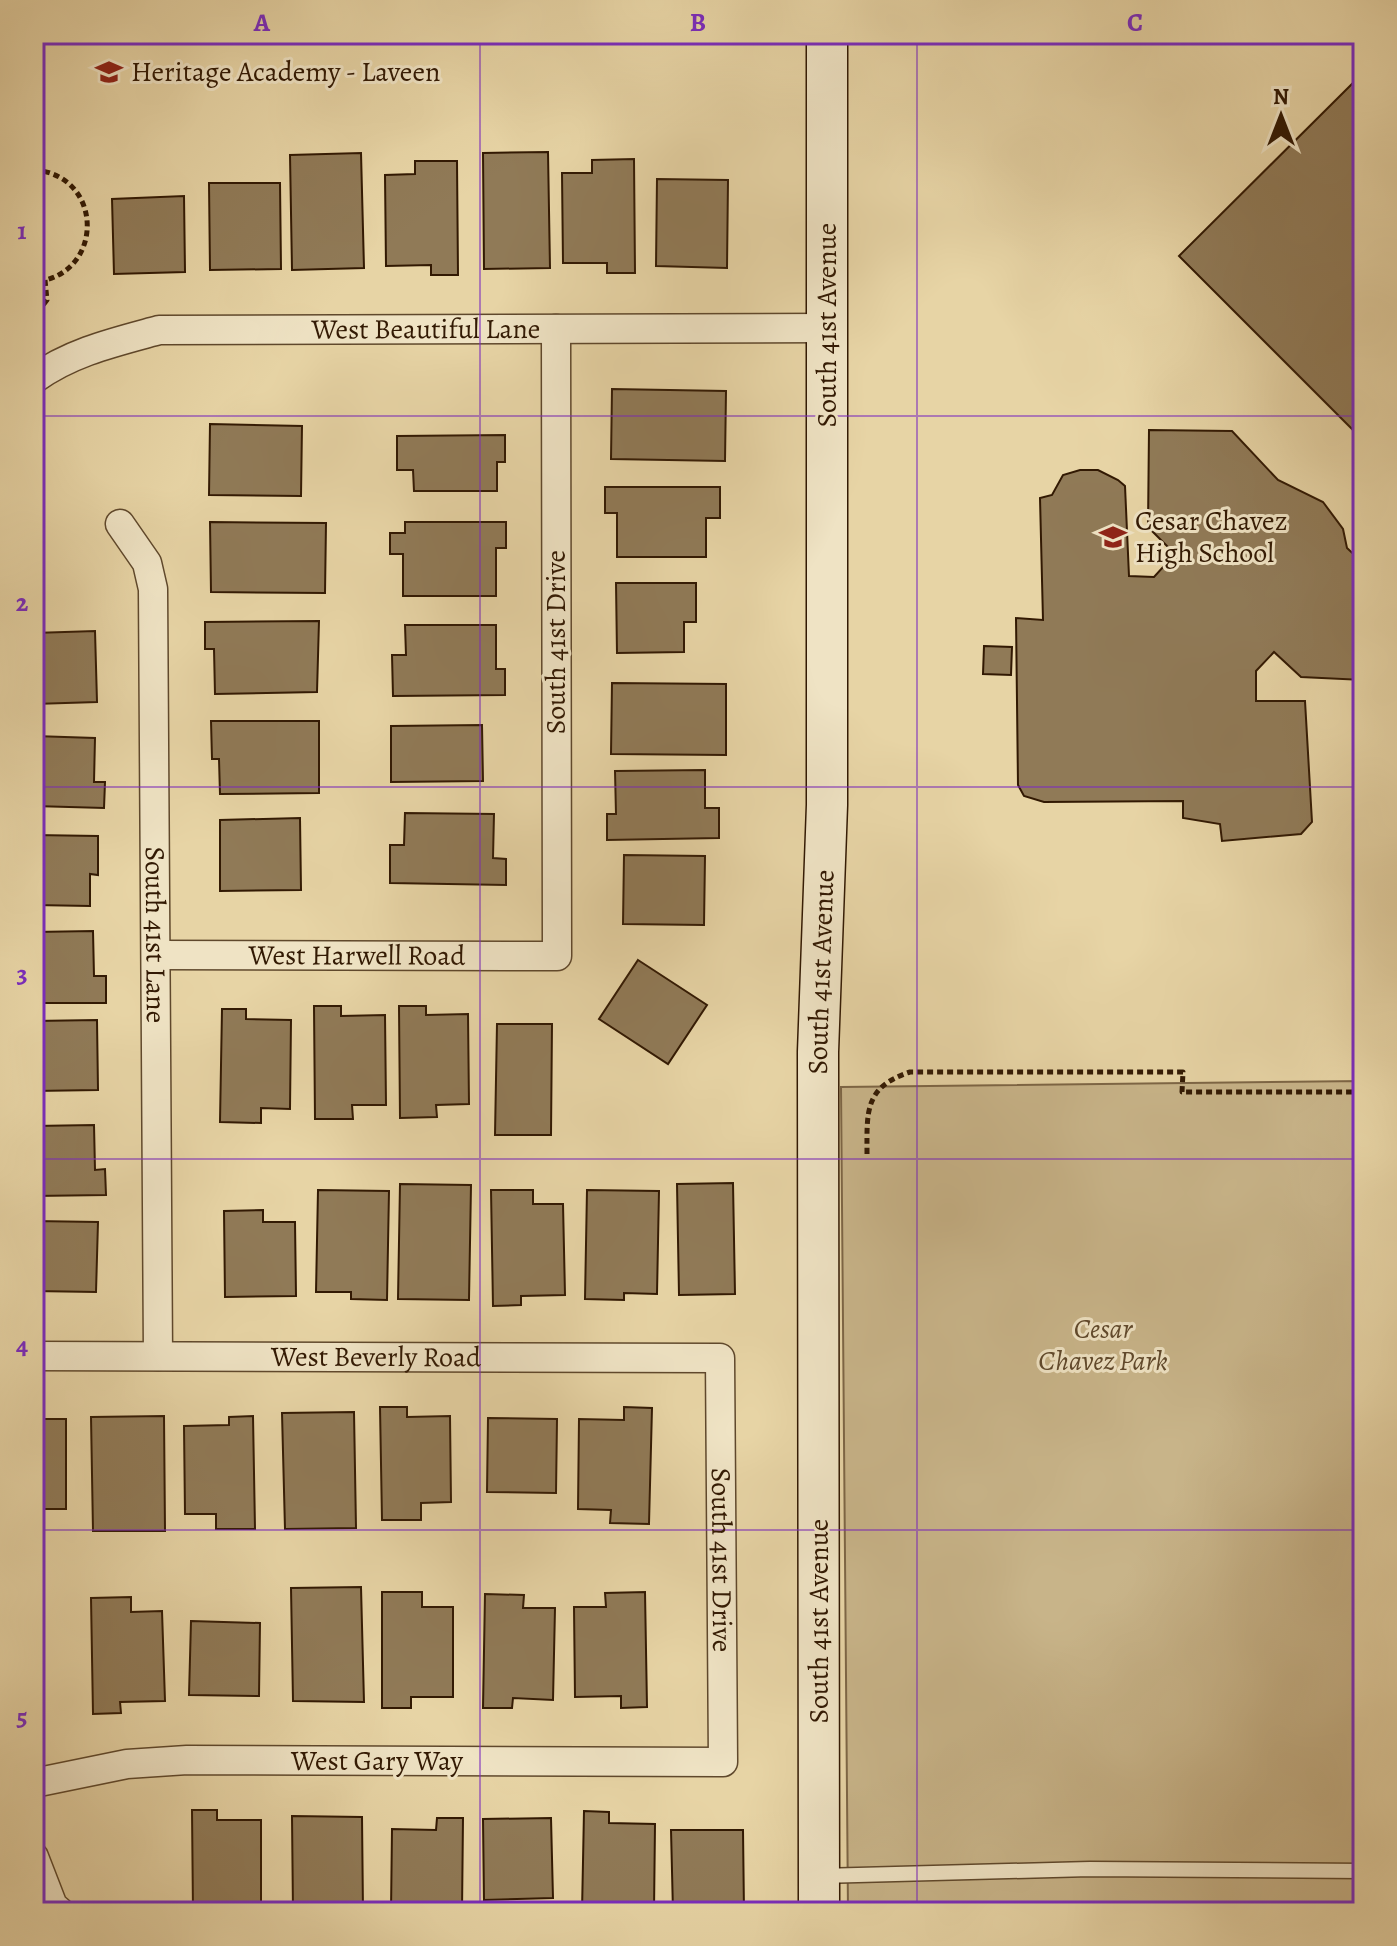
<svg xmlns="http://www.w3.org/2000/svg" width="1397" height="1946" viewBox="0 0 1397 1946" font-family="Alegreya,serif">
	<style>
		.green { fill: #c8b489; stroke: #7d6646; stroke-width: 2 }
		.building { fill: #907a57; stroke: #321903; stroke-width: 2 }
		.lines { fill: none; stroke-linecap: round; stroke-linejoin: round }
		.lane-casing { stroke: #5f482c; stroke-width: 17 }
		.street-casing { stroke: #5f482c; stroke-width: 31 }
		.secondary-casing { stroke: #321903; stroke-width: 43 }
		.path { stroke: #321903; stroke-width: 5; stroke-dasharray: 6 4; stroke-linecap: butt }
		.lane { stroke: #efe3c4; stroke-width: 14 }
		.street { stroke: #efe3c4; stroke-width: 28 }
		.secondary { stroke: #efe3c4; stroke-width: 40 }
		.grid { fill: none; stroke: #7b2cbf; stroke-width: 2; stroke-opacity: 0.55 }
		.labels { text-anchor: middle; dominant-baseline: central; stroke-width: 6; stroke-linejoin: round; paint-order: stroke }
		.poi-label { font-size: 28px; fill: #321903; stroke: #efe3c4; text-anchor: start }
		.street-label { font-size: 28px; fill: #321903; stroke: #efe3c4 }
		.park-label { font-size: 28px; font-style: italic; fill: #5f482b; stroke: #efe3c4 }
		.neatline { fill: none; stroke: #7b2cbf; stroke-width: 3 }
		.grid-label { font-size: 26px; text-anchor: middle; font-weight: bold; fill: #7b2cbf }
	</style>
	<rect width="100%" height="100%" fill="#e7d4a5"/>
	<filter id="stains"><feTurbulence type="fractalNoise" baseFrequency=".0025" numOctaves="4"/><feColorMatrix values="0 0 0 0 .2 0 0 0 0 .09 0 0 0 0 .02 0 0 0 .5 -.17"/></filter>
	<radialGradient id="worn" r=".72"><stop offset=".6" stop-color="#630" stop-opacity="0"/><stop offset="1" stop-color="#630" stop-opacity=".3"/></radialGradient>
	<path class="green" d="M1363,1081V1912H848L841,1087Z"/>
	<g class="building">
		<path d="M1363,73V440L1179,256Z"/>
		<path d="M548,152L550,268L484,269L483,153Z"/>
		<path d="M361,153L364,268L292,270L290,155Z"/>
		<path d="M634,159L635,273H607V263H563L562,173H592V160Z"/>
		<path d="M415,161H457L458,275H431V265L386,266L385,175L415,174Z"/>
		<path d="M657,179L728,180L727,268L656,266Z"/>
		<path d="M209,183H280L281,269L210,270Z"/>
		<path d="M184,196L185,272L114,274L112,199Z"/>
		<path d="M612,389L726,391L725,461L611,459Z"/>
		<path d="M210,424L302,426L301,496L209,495Z"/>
		<path d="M1149,430L1232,431L1278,480L1323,502L1343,529L1347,548L1363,563V680L1301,677L1274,652L1256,671V701H1305L1312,822L1301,834L1222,841L1220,824L1183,818V801L1044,802L1024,796L1018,785L1016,618L1043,620L1040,498L1052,495L1063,475L1080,470H1098L1118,480L1125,486L1129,576L1154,577L1175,554L1148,527Z"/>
		<path d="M505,435V462H497V491H414L413,470H397V436Z"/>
		<path d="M605,487H720V518H706V557H617V513H605Z"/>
		<path d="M210,522L326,523L325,593L211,592Z"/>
		<path d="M405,522H506V548H496V596H403V554H390V533H405Z"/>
		<path d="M616,583H696V622H684V652L617,653Z"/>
		<path d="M319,621L317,692L215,694L214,649H205V622Z"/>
		<path d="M405,625H496V669H505V695L393,696L392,655H406Z"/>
		<path d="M95,631L97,702L34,704V633Z"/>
		<path d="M984,646L1012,647L1011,675L983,674Z"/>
		<path d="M612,683L726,684V755L611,754Z"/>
		<path d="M211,721H319V793L220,794L219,759H212Z"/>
		<path d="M482,725L483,781L391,782V726Z"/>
		<path d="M34,736L95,738L94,782H105L104,808L34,806Z"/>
		<path d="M705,770V808H719V838L607,840V814H616L615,771Z"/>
		<path d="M405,813L494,814L493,858L506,859V885L390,883V845H404Z"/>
		<path d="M300,818L301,890L220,891V820Z"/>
		<path d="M34,835L98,836V875L90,874V906L34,905Z"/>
		<path d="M624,855L705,856L704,925L623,924Z"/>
		<path d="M93,931L94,976H106V1003H34V932Z"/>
		<path d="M638,960L707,1005L668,1064L599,1019Z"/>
		<path d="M314,1006H341V1016L385,1015L386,1105H352L353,1119H315Z"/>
		<path d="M399,1006H426V1015L468,1014L469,1104L436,1105L437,1117L400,1118Z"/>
		<path d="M222,1009H246V1019L291,1020L290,1109L261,1108V1123L220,1122Z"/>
		<path d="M97,1020L98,1090L34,1091V1021Z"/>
		<path d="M497,1024H552L551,1135H495Z"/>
		<path d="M94,1125L95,1170L105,1169L106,1195L34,1196V1126Z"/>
		<path d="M733,1183L735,1294L679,1295L677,1184Z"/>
		<path d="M400,1184L471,1185L469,1300L398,1299Z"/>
		<path d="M318,1190L389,1191L387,1300L351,1299V1292H316Z"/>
		<path d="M491,1190H533V1204H563L565,1295L521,1296V1305L493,1306Z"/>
		<path d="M587,1190L659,1191L657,1294L624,1293V1300L585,1299Z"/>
		<path d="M263,1210V1222H295L296,1296L225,1297L224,1211Z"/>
		<path d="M34,1221L98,1222L96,1292L34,1291Z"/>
		<path d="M380,1407H407V1417L450,1416L451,1502L421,1503V1520H382Z"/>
		<path d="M624,1407L652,1408L649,1524L610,1523L611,1510L578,1509L579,1419L624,1420Z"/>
		<path d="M354,1412L356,1528L285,1529L282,1413Z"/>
		<path d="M164,1416L165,1531H93L91,1417Z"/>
		<path d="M253,1416L255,1529H216V1514H185L184,1426L229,1425V1417Z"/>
		<path d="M488,1418L557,1419L556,1493L487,1492Z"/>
		<rect x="34" y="1419" width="32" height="90"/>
		<path d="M361,1587L364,1702L293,1701L291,1588Z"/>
		<path d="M382,1592H422V1607H453V1697H411V1708H382Z"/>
		<path d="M645,1592L647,1707L621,1708V1696L575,1697L574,1607H606L605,1593Z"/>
		<path d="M485,1594L524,1595L523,1608H555L553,1700L513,1698L512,1708H483Z"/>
		<path d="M131,1597V1612L162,1611L165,1701L120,1702L121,1713L93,1714L91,1598Z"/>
		<path d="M191,1621L260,1623L259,1696L189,1695Z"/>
		<path d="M192,1810H217V1820H261V1910L193,1912Z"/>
		<path d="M584,1811L609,1812V1823L655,1824L654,1911L582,1912Z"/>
		<path d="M292,1816L362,1817L363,1912H293Z"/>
		<path d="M437,1818H463L462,1912H391L392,1829L436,1830Z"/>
		<path d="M551,1818L553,1898L484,1900L483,1819Z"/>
		<path d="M671,1830H743L744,1912H673Z"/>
	</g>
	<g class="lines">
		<g class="lane-casing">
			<path id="lane" d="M820,1876L1090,1869L1363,1871"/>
		</g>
		<g class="street-casing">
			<g id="street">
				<path id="s1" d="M34,379C71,352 115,342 159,330L827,328"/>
				<path id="s2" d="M120,524L147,563L153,589L158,1356"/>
				<path id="s3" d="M157,955L557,956L556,329"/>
				<path id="s4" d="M34,1356L720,1358L723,1762L187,1760L127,1764L34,1783"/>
				<path d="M34,1857L53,1906L60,1912"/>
			</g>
		</g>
		<g class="secondary-casing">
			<g id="secondary">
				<path id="s5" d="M819,1912L818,1052L827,805V34"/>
			</g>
		</g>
		<g class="path">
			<path d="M34,170C105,175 105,276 34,282"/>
			<path d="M34,308L43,305L47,300L45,280"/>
			<path d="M867,1154C867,1112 864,1087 910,1072H1183L1182,1092H1363"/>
		</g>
		<use href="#lane" class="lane"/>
		<use href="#street" class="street"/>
		<use href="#secondary" class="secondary"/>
	</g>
	<path class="grid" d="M480,34V1912M917,34V1912M34,416H1363M34,787H1363M34,1159H1363M34,1530H1363"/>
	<defs>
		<g id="school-bare" transform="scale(2.16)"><path d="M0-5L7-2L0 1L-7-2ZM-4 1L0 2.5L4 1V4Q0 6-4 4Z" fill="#8f2418" stroke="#efe3c4" stroke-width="2.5" paint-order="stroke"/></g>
	</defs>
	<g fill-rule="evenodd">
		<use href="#school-bare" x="109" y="72"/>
		<use href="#school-bare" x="1113" y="537"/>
	</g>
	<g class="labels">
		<g class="poi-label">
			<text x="131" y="72">Heritage Academy - Laveen</text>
			<text x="1135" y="521">Cesar Chavez<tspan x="1135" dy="32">High School</tspan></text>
		</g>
		<g class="street-label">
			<text transform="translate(827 325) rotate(-90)">South 41st Avenue</text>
			<text stroke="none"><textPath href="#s1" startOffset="402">West Beautiful Lane</textPath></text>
			<text transform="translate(556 642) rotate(-90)">South 41st Drive</text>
			<text stroke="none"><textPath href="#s2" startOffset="420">South 41st Lane</textPath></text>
			<text stroke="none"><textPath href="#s3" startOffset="200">West Harwell Road</textPath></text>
			<text stroke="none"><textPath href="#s5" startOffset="940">South 41st Avenue</textPath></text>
			<text stroke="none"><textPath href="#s4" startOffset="342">West Beverly Road</textPath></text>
			<text stroke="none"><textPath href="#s4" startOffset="888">South 41st Drive</textPath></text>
			<text transform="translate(819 1621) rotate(-90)">South 41st Avenue</text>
			<text x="377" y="1761">West Gary Way</text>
		</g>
		<g class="park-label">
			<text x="1103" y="1329">Cesar<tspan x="1103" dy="32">Chavez Park</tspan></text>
		</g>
	</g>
	<rect width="1397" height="1946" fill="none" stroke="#e7d4a5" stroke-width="88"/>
	<g transform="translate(1281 116)" stroke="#efe3c4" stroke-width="6" paint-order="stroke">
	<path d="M0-6L14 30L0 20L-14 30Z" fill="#321903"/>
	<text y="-12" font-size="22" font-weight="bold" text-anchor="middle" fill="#321903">N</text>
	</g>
	<rect x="44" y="44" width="1309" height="1858" class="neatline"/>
	<g class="grid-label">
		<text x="262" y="31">A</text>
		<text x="698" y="31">B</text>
		<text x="1135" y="31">C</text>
		<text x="22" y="239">1</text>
		<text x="22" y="611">2</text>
		<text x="22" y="982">3</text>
		<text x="22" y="1354">4</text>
		<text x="22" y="1725">5</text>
	</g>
	<rect width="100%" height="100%" filter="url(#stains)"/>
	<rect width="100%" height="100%" fill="url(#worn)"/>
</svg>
